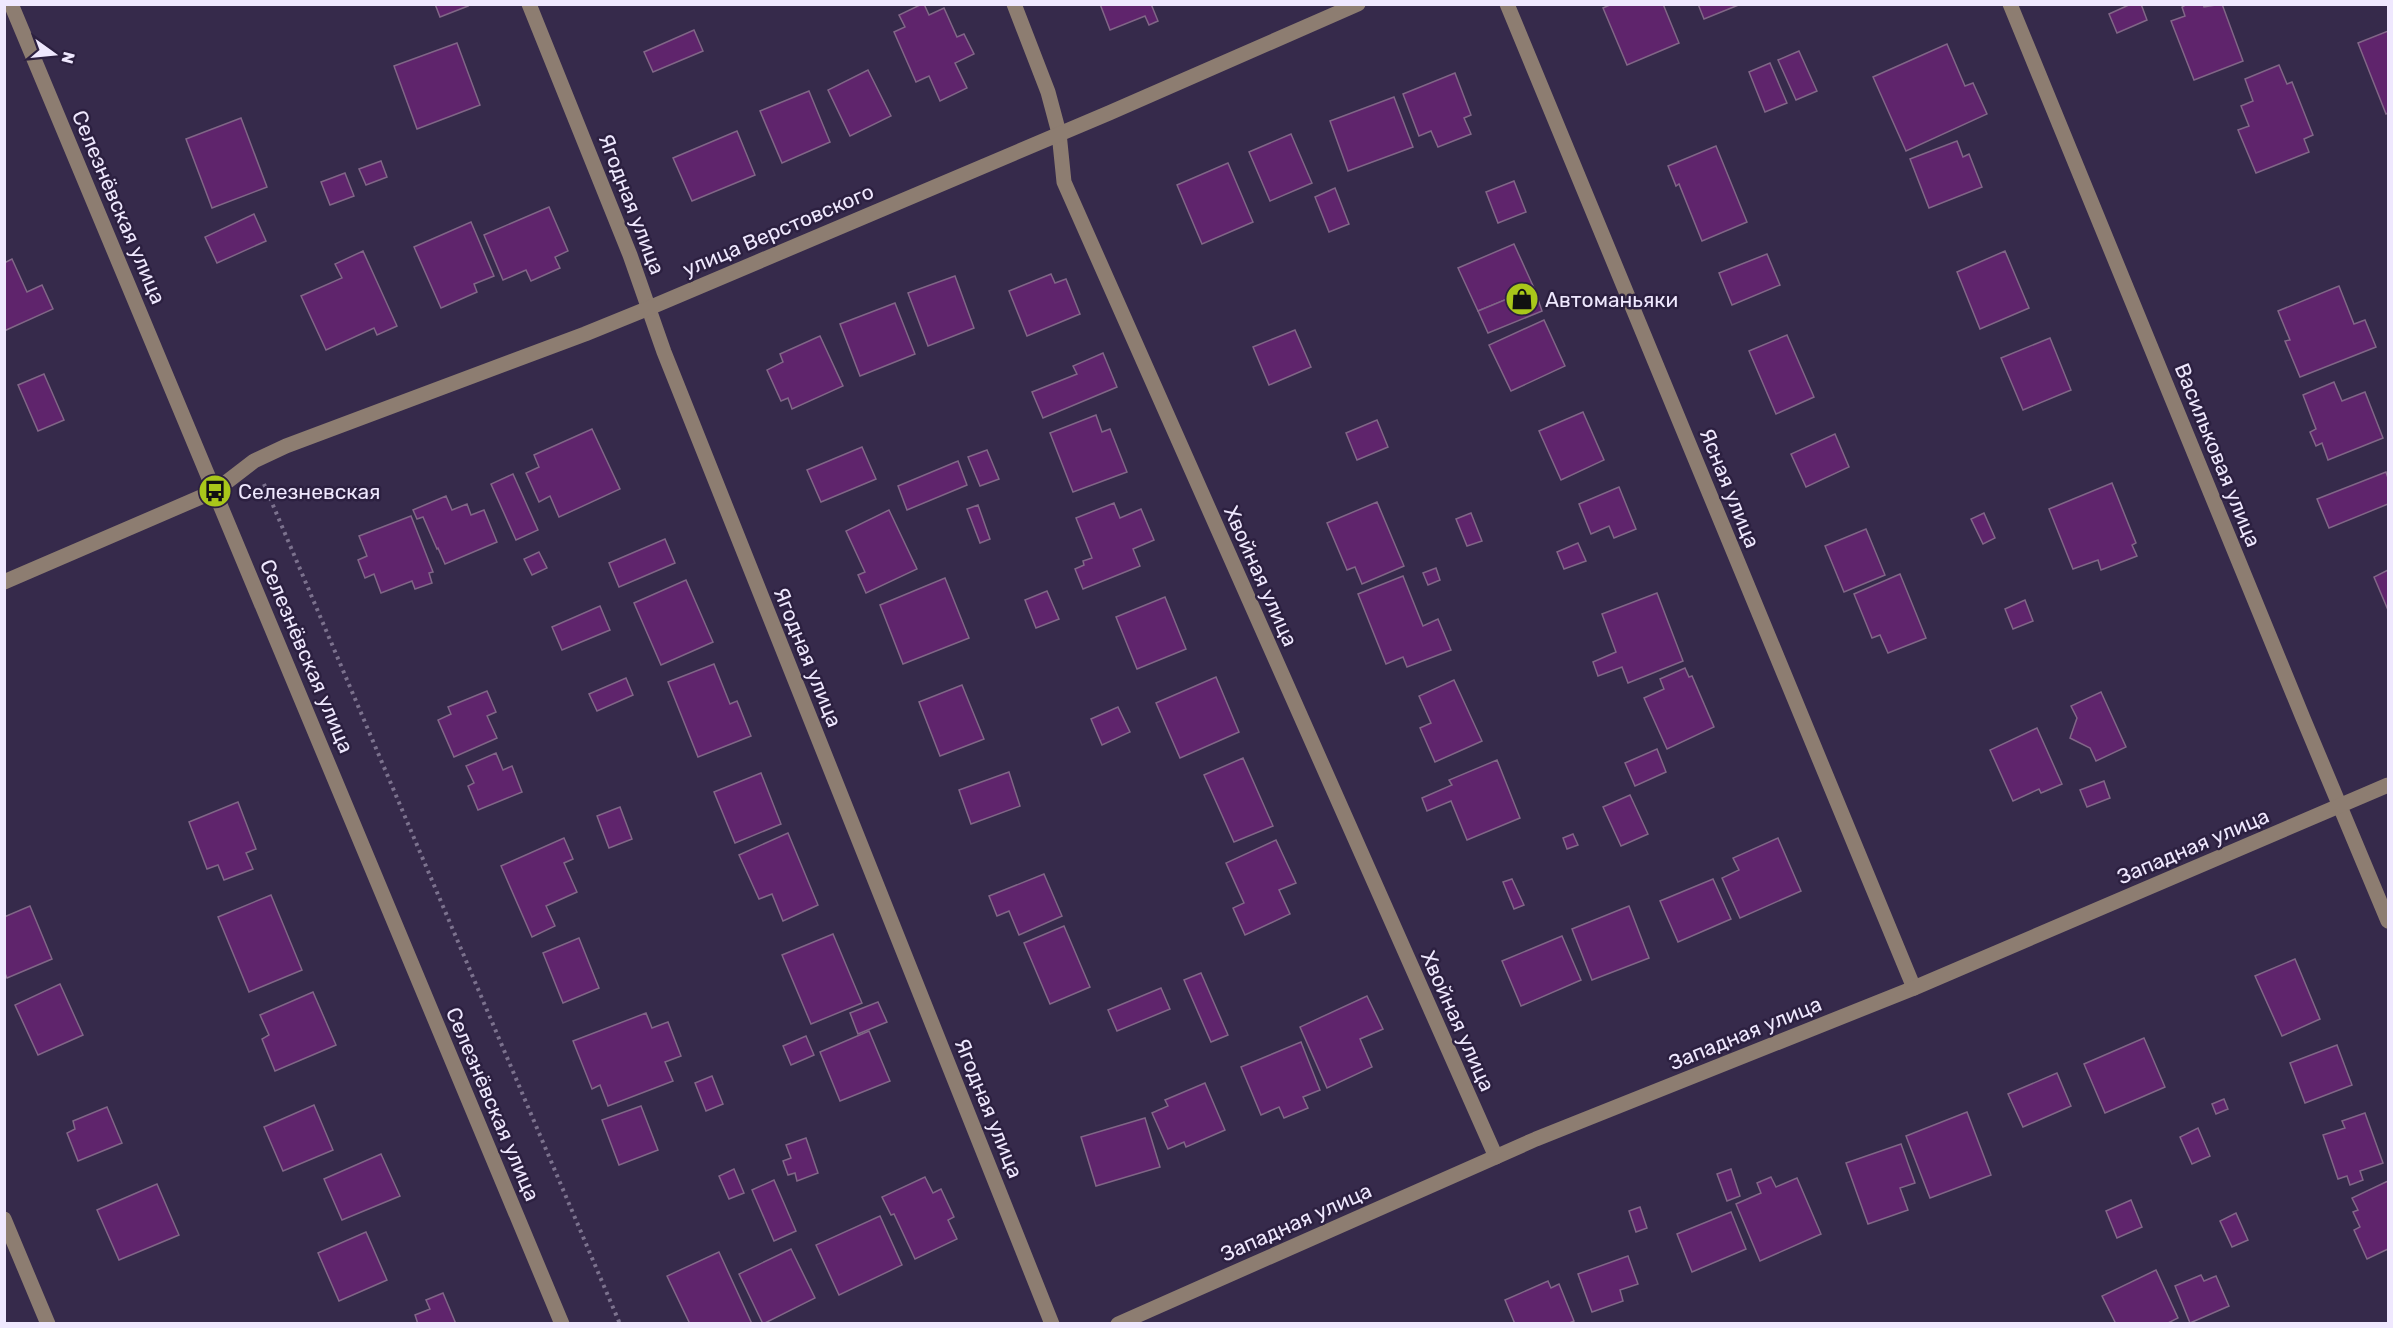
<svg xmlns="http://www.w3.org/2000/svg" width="2393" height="1328" viewBox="0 0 2393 1328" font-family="Rubik,sans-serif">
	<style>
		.building { fill: #5f246c; stroke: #816687; stroke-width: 1.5 }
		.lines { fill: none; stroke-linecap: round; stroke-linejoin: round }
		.path { stroke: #7c728e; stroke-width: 4; stroke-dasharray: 3 4.5; stroke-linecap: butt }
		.minor { stroke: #8d7d71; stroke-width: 15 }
		.labels { text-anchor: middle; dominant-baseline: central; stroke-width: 5; stroke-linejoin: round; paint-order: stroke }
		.street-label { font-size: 21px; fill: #efe8fe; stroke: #2c2040 }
		.poi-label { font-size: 21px; fill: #efe8fe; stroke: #2c2040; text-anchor: start }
	</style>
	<rect width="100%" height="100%" fill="#362a4b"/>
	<g class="building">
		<path d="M435,4H467L468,6L440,17Z"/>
		<path d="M922,4H924L929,15L944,8L957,37L964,34L974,54L955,63L967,88L940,101L929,76L916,82L894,32L905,27L899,15Z"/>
		<path d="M1100,4H1151L1158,21L1149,25L1145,16L1110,30Z"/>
		<path d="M1612,4H1663L1679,43L1627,65L1603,8Z"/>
		<path d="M1698,4H1741L1704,19Z"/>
		<path d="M2131,4H2141L2147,20L2117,33L2109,14Z"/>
		<path d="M2187,4H2203L2204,7L2222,4L2243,61L2194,80L2171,21L2185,16L2182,7Z"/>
		<path d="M694,30L703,51L653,72L644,52Z"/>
		<path d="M2388,31V113L2386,114L2358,43Z"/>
		<path d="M457,43L480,105L417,129L394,66Z"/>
		<path d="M1947,44L1965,86L1973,83L1987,114L1906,151L1873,77Z"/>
		<path d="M1799,51L1817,91L1796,100L1778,60Z"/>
		<path d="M1770,63L1787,103L1765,112L1749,72Z"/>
		<path d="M2279,65L2287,84L2292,82L2313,135L2304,139L2309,152L2256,173L2238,130L2249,126L2241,106L2253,101L2245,79Z"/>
		<path d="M868,70L891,116L850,136L828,90Z"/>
		<path d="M1455,73L1471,115L1464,118L1471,134L1438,147L1431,131L1419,136L1403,94Z"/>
		<path d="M809,91L830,142L782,163L760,111Z"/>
		<path d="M1394,97L1413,147L1348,171L1330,121Z"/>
		<path d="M241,118L267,187L212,208L186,139Z"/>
		<path d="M737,131L755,175L692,201L673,158Z"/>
		<path d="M1291,134L1312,183L1270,201L1249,152Z"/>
		<path d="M1957,141L1963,157L1969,154L1982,187L1929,208L1910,159Z"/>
		<path d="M1716,146L1747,222L1702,241L1679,184L1676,186L1668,166Z"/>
		<path d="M381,161L387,177L366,185L359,169Z"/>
		<path d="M1228,163L1253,222L1202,244L1177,185Z"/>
		<path d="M345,173L354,196L330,205L321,182Z"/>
		<path d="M1514,181L1526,212L1498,223L1486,192Z"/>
		<path d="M1335,188L1349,224L1329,232L1315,197Z"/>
		<path d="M549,207L568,251L555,257L560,268L531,281L526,270L503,280L484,235Z"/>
		<path d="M254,214L266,241L217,263L205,237Z"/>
		<path d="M471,222L494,276L474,284L477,292L441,308L414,247Z"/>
		<path d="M1514,244L1534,288L1478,311L1458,268Z"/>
		<path d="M363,251L397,326L377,335L374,328L326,350L301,296L342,278L335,264Z"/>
		<path d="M2005,251L2029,308L1980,329L1957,272Z"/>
		<path d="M1767,254L1780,285L1732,305L1719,273Z"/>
		<path d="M12,259L27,292L42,285L53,309L4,331V263Z"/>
		<path d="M1051,274L1055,283L1066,279L1080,314L1027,336L1009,291Z"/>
		<path d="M955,276L974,328L928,346L908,293Z"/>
		<path d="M2339,286L2354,324L2365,320L2376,347L2300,377L2285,341L2290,340L2278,311Z"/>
		<path d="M1534,288L1542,311L1488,333L1478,311Z"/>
		<path d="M895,303L915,354L860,376L840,324Z"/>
		<path d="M1544,320L1565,366L1511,391L1489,345Z"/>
		<path d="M1295,330L1311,367L1269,385L1253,347Z"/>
		<path d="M1787,335L1814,397L1776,414L1749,351Z"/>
		<path d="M820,336L843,386L792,409L788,398L781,401L767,370L783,362L780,354Z"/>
		<path d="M2050,338L2071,390L2023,410L2001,358Z"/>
		<path d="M1103,353L1117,387L1043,418L1032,392L1077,374L1073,366Z"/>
		<path d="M44,374L64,420L38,431L18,385Z"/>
		<path d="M2334,382L2342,401L2365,392L2383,438L2328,460L2322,443L2316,446L2310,432L2316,429L2303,395Z"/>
		<path d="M1583,412L1604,460L1561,480L1539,431Z"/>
		<path d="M1096,415L1102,432L1110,429L1127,472L1073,492L1050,433Z"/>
		<path d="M1377,420L1388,447L1357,460L1346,433Z"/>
		<path d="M592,429L620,489L559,517L550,496L539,502L526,473L539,467L534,455Z"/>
		<path d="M1835,434L1849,467L1806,487L1791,454Z"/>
		<path d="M862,447L876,479L821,502L807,470Z"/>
		<path d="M987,450L999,479L980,486L968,457Z"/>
		<path d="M958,461L967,485L907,510L898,486Z"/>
		<path d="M2386,472L2388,478V504L2329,528L2317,499Z"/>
		<path d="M513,474L538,530L516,540L491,484Z"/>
		<path d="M2112,483L2136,543L2132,545L2137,556L2101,570L2098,560L2073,569L2049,509Z"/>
		<path d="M1619,487L1636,529L1614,538L1609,526L1591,534L1579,504Z"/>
		<path d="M446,496L452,510L467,504L471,515L484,510L497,542L445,564L438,548L437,549L423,517L417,519L413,510Z"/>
		<path d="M1377,502L1404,566L1362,584L1355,567L1347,570L1327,523Z"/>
		<path d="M1114,503L1120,518L1141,509L1154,540L1133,549L1140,566L1083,589L1075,569L1084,565L1083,561L1092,558L1076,518Z"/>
		<path d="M978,505L990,539L980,543L967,509Z"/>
		<path d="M889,510L917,569L866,593L858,575L865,572L846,531Z"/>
		<path d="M1471,513L1482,541L1467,546L1456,519Z"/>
		<path d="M1984,513L1995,538L1983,544L1971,519Z"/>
		<path d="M411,516L433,572L429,573L432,583L415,589L412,581L381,593L374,574L365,578L358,560L367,556L359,536Z"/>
		<path d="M1866,529L1885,575L1844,592L1825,546Z"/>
		<path d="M665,539L675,563L619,587L609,563Z"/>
		<path d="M1578,543L1586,561L1564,569L1557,552Z"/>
		<path d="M539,552L547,568L532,575L524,559Z"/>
		<path d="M1436,568L1440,580L1428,585L1423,573Z"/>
		<path d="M2388,570V610L2374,577Z"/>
		<path d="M1900,574L1926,638L1888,653L1880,635L1872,638L1854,594Z"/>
		<path d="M1403,576L1423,626L1438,619L1451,650L1407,667L1403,657L1386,664L1358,594Z"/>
		<path d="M945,578L969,638L903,664L880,605Z"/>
		<path d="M686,580L713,642L661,665L634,603Z"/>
		<path d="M1047,591L1059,619L1036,628L1025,600Z"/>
		<path d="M1657,593L1683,661L1628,683L1622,667L1598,676L1593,662L1616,652L1602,614Z"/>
		<path d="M1165,597L1186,649L1137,669L1116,617Z"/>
		<path d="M2025,600L2033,621L2013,629L2005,609Z"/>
		<path d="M600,606L610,630L562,650L552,627Z"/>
		<path d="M714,664L730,704L737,701L751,736L698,757L668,682Z"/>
		<path d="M1685,668L1689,677L1692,676L1714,727L1667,749L1644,698L1664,689L1660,679Z"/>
		<path d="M1216,677L1239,732L1180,758L1156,703Z"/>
		<path d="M626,678L633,695L597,711L589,694Z"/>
		<path d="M1454,680L1482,741L1435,762L1420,728L1431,723L1419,696Z"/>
		<path d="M962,685L984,739L940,756L919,702Z"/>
		<path d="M487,691L496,712L487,716L497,738L454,757L438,720L451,714L448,707Z"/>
		<path d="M2101,692L2126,747L2096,761L2090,748L2070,738L2077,718L2071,706Z"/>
		<path d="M1118,707L1130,732L1102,745L1091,719Z"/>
		<path d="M2037,728L2062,784L2041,793L2039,789L2013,801L1990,750Z"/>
		<path d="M1657,749L1666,772L1635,786L1625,763Z"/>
		<path d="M496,753L503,770L512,766L522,792L478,810L468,786L474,783L466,766Z"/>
		<path d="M1243,758L1273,826L1234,842L1204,775Z"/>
		<path d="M1497,760L1520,818L1467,840L1451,801L1427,811L1422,798L1452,785L1449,780Z"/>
		<path d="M1009,772L1020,806L971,824L959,790Z"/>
		<path d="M761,773L781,824L735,843L714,792Z"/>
		<path d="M2104,781L2110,798L2087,807L2080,790Z"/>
		<path d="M1630,795L1648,834L1621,846L1603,807Z"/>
		<path d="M238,802L256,849L246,853L253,869L224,880L218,865L207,869L189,822Z"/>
		<path d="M620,807L632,839L609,848L597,816Z"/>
		<path d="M788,833L818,905L783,921L772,894L759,899L739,855Z"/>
		<path d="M1573,834L1578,845L1567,849L1563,838Z"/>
		<path d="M564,838L573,859L564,863L577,892L546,906L555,926L532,937L501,866Z"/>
		<path d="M1778,838L1801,891L1740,918L1722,878L1739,870L1733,858Z"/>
		<path d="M1276,840L1296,883L1279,890L1290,914L1245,935L1233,908L1244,903L1226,863Z"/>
		<path d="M1044,874L1062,916L1019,935L1009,911L997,916L989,896Z"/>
		<path d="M1512,879L1524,905L1514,909L1503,882Z"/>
		<path d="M1713,879L1731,919L1678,942L1660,901Z"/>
		<path d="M271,895L302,970L249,992L218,917Z"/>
		<path d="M30,906L52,959L7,978L4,971V917Z"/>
		<path d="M1629,906L1649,958L1592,980L1572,929Z"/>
		<path d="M1064,926L1090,987L1050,1004L1024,943Z"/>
		<path d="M833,934L862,1003L811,1024L782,955Z"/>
		<path d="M1562,936L1581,980L1521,1006L1502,961Z"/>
		<path d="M579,938L599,988L563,1003L543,953Z"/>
		<path d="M2295,959L2320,1019L2282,1036L2255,976Z"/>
		<path d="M1201,973L1228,1035L1211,1042L1184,980Z"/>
		<path d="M60,984L83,1035L38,1055L15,1005Z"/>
		<path d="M1161,988L1170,1009L1117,1031L1108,1010Z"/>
		<path d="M313,992L336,1045L275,1071L262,1039L269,1035L260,1015Z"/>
		<path d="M1367,996L1383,1029L1360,1039L1372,1067L1327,1088L1300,1027Z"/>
		<path d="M878,1002L887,1022L858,1034L850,1013Z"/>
		<path d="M646,1013L652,1028L668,1022L681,1056L665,1062L673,1081L608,1106L600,1085L592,1089L573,1041Z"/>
		<path d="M869,1031L890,1081L840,1101L820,1052Z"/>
		<path d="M806,1036L814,1055L791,1065L783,1046Z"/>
		<path d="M2144,1038L2165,1087L2105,1113L2084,1064Z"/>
		<path d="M1301,1042L1320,1090L1303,1097L1308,1108L1284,1118L1279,1107L1261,1115L1241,1067Z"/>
		<path d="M2337,1045L2352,1085L2305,1103L2290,1063Z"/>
		<path d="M2057,1073L2071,1106L2023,1127L2008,1094Z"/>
		<path d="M712,1076L723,1104L706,1111L695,1083Z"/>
		<path d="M1205,1083L1225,1130L1186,1147L1184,1142L1168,1149L1152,1113L1168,1106L1165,1100Z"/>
		<path d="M2224,1099L2228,1109L2216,1114L2212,1104Z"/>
		<path d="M314,1105L333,1150L283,1171L264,1127Z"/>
		<path d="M641,1106L658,1150L619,1165L602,1120Z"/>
		<path d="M107,1107L122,1143L78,1161L67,1133L75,1129L73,1121Z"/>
		<path d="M1967,1112L1991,1175L1930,1198L1906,1136Z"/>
		<path d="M2365,1113L2383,1163L2360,1171L2363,1180L2350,1185L2347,1176L2338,1179L2323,1135L2345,1128L2342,1121Z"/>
		<path d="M1145,1118L1160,1167L1096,1186L1081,1137Z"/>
		<path d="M2198,1128L2210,1156L2192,1164L2180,1137Z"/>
		<path d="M806,1138L818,1173L797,1181L795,1173L788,1175L783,1161L791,1158L786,1145Z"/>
		<path d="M1901,1144L1915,1183L1900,1188L1908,1210L1868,1224L1846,1163Z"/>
		<path d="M381,1154L400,1196L342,1220L324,1179Z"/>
		<path d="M734,1169L744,1193L729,1199L719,1176Z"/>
		<path d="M1731,1169L1740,1196L1727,1201L1717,1174Z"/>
		<path d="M925,1177L933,1193L941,1189L954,1217L948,1220L957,1239L915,1259L894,1214L891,1215L882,1197Z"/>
		<path d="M1771,1177L1776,1187L1797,1178L1821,1234L1760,1261L1736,1204L1761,1193L1757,1183Z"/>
		<path d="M774,1180L796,1231L774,1241L752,1190Z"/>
		<path d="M2388,1181V1249L2367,1259L2354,1230L2360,1227L2353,1212L2358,1210L2352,1198Z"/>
		<path d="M157,1184L179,1235L119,1260L97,1210Z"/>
		<path d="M2131,1200L2142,1227L2117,1238L2106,1211Z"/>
		<path d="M1640,1207L1647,1228L1636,1232L1629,1211Z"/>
		<path d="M1731,1212L1746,1249L1692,1272L1677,1234Z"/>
		<path d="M2236,1213L2248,1240L2232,1247L2220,1221Z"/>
		<path d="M880,1216L902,1265L839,1295L816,1245Z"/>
		<path d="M366,1232L387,1280L339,1301L318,1253Z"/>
		<path d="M791,1249L815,1298L763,1324L739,1274Z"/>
		<path d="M719,1252L752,1324H690L667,1276Z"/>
		<path d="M1628,1256L1638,1284L1620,1290L1623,1301L1592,1312L1578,1274Z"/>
		<path d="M2156,1270L2178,1318L2166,1324H2116L2102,1296Z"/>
		<path d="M2201,1275L2204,1281L2216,1276L2229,1306L2190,1323L2175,1286Z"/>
		<path d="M1548,1281L1551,1288L1559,1284L1574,1321L1567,1324H1515L1505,1300Z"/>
		<path d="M443,1293L456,1324H418L415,1315L430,1309L426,1300Z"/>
	</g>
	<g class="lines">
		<path class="path" d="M264,484L620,1324"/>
		<g class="minor">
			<path d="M11,4L562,1324"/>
			<path d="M529,4L630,255L664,352L1052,1324"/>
			<path d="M1014,4L1048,92L1059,133L1064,182L1496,1157"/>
			<path d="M1507,4L1914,988"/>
			<path d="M2010,4L2303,718L2388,921"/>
			<path d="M4,582L215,491L254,461L286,446L585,334L649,308L1109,113L1358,4"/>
			<path d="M4,1219L48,1324"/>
			<path d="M1118,1324L1536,1139L1914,988L2388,785"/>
		</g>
	</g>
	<defs>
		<g id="shop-disc" transform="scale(1.725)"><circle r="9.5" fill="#a9c71a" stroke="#2c2040"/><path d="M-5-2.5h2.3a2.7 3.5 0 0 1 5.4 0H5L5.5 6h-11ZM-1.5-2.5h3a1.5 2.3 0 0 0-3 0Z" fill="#111"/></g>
		<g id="bus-disc" transform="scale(1.725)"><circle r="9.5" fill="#a9c71a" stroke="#2c2040"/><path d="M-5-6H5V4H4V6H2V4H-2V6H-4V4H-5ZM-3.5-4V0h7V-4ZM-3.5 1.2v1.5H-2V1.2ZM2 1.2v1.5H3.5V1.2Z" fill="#111"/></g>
	</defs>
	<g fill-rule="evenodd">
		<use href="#shop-disc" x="1522" y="299"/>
		<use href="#bus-disc" x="215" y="491"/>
	</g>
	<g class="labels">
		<g class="street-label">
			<text transform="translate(632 204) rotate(69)">Ягодная улица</text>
			<text transform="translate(119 207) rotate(67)">Селезнёвская улица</text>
			<text transform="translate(778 230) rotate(-23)">улица Верстовского</text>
			<text transform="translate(2218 455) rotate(68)">Васильковая улица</text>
			<text transform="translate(1730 488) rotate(68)">Ясная улица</text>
			<text transform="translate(1261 576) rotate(66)">Хвойная улица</text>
			<text transform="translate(307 656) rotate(67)">Селезнёвская улица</text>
			<text transform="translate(808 657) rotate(68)">Ягодная улица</text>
			<text transform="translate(2193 846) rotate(-23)">Западная улица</text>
			<text transform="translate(1458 1021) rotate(66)">Хвойная улица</text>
			<text transform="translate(1745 1033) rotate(-22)">Западная улица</text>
			<text transform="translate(493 1104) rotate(67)">Селезнёвская улица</text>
			<text transform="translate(989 1108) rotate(68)">Ягодная улица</text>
			<text transform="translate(1296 1222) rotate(-24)">Западная улица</text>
		</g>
		<g class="poi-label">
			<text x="1545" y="299">Автоманьяки</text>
			<text x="238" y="491">Селезневская</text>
		</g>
	</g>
	<rect width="2393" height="1328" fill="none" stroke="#efe8fe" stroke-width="12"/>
	<g transform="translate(54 54) rotate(105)" stroke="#2c2040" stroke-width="4.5" paint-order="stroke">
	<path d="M0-4.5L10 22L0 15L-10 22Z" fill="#efe8fe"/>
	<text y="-9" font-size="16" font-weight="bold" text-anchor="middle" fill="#efe8fe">N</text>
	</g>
</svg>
